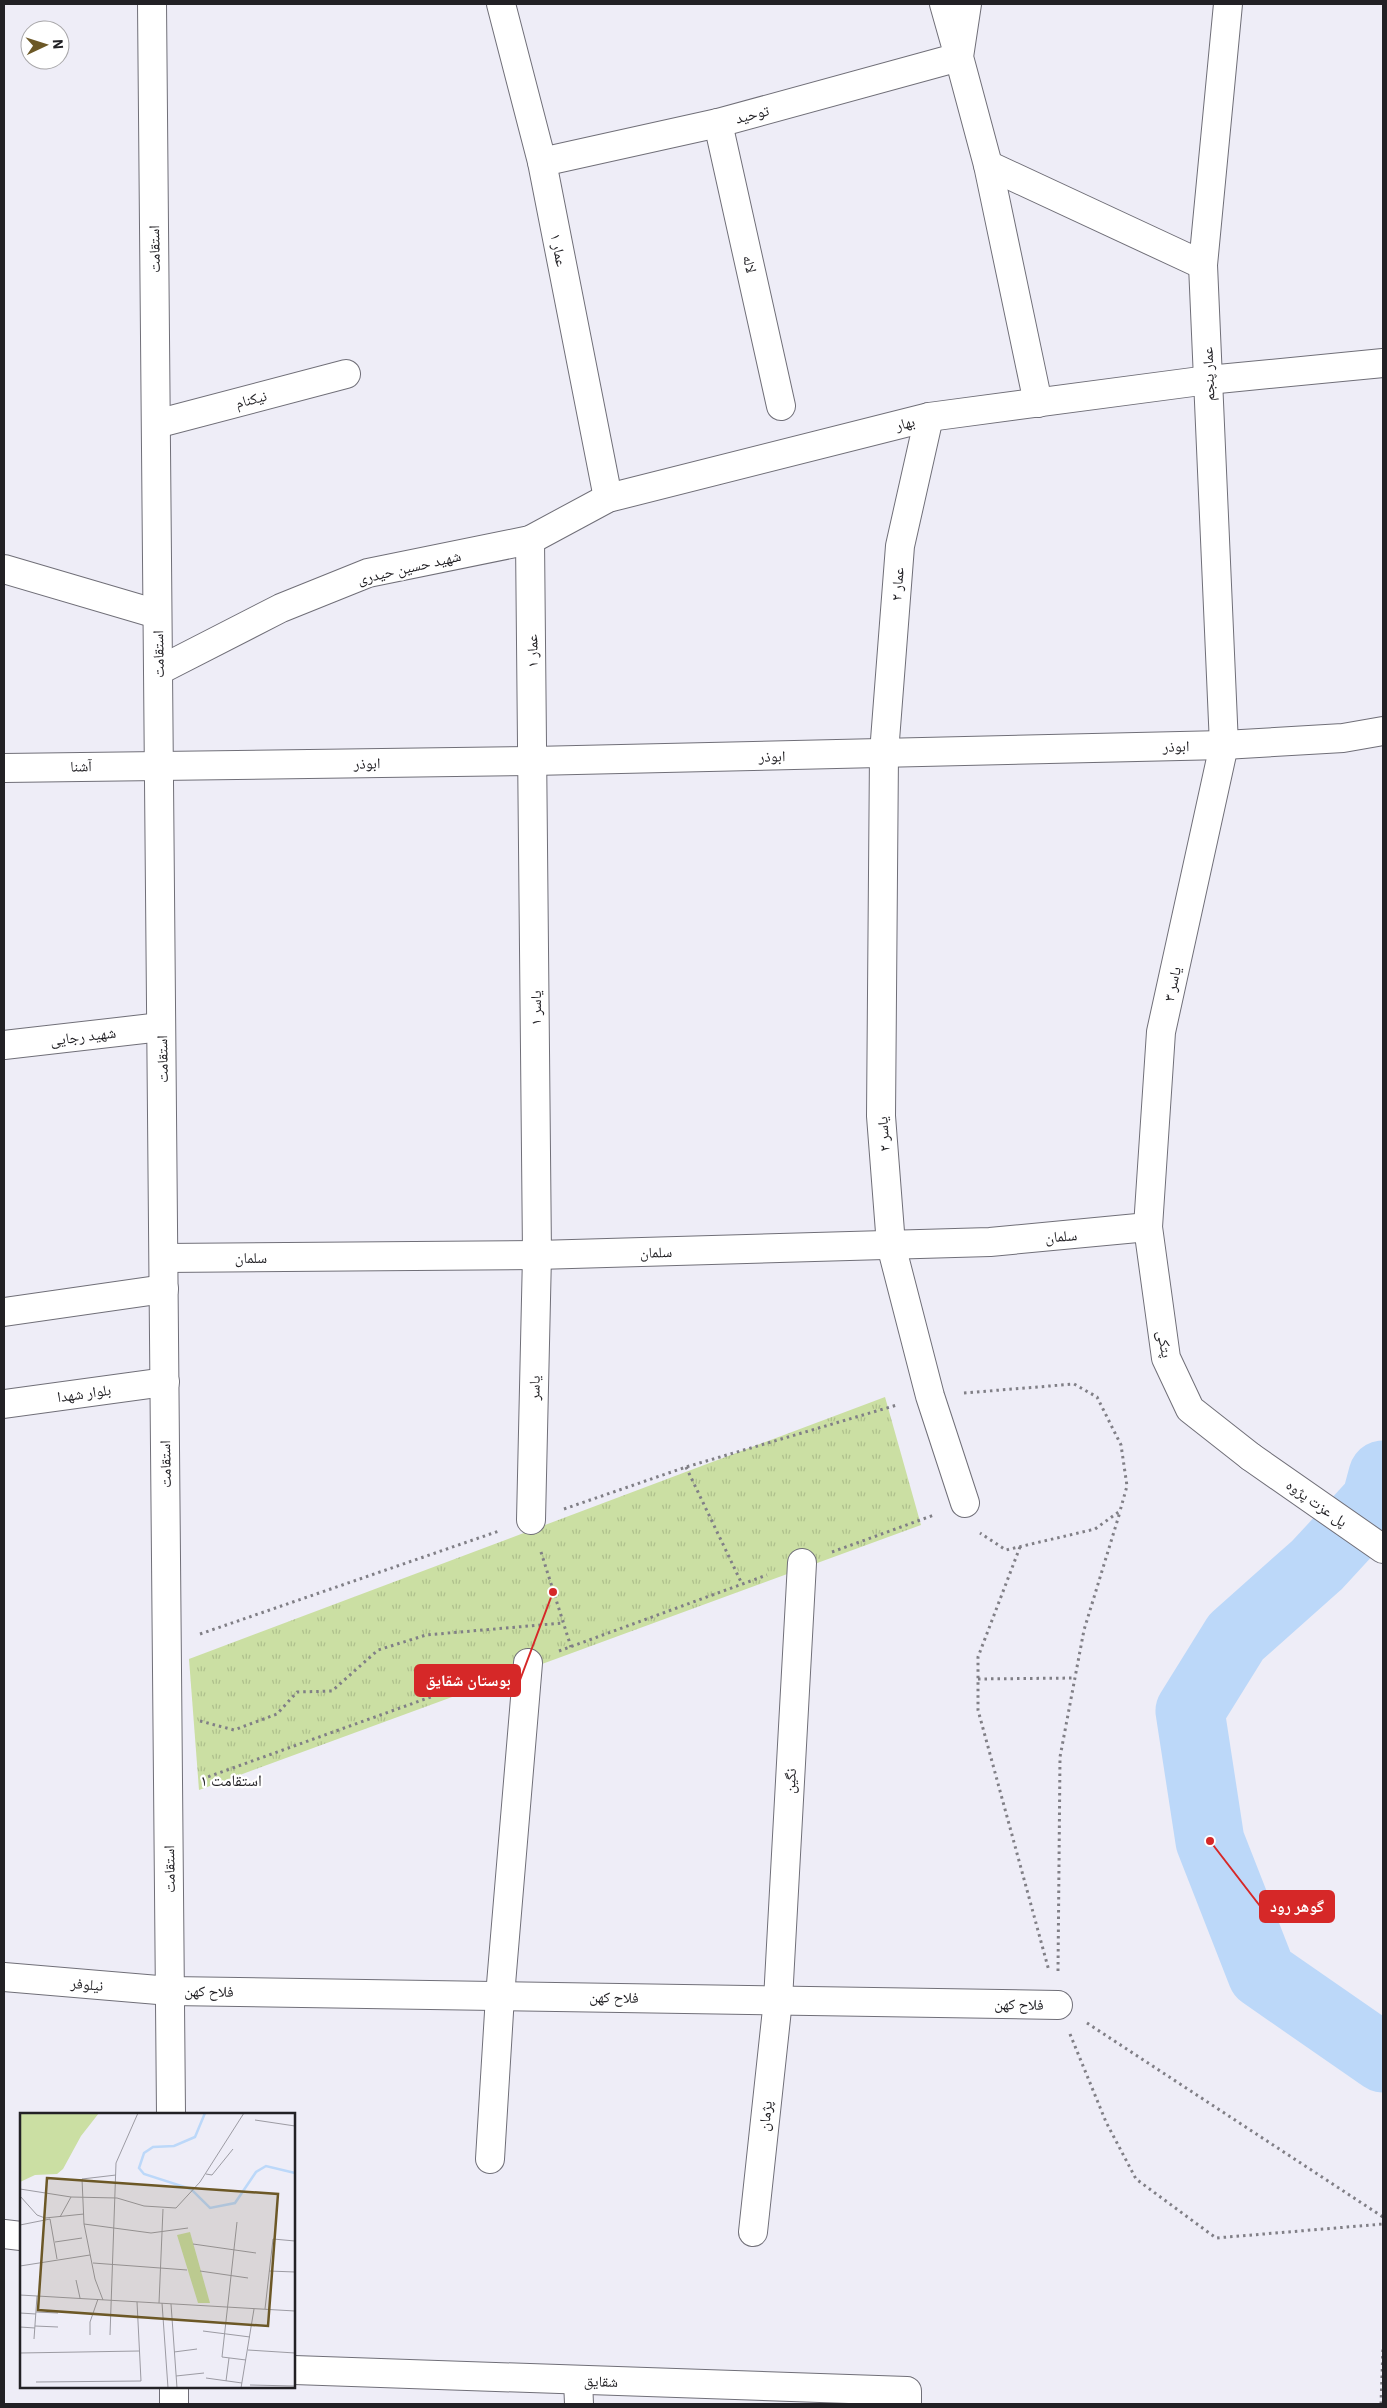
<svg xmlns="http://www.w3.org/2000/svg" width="1387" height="2408" viewBox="0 0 1387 2408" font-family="'IBM Plex Sans','Noto Naskh Arabic',sans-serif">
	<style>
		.park { fill: url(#park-tufts) }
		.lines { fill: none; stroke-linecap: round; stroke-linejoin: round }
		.river { stroke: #bcd8f9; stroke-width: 69 }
		.street-casing { stroke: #706f78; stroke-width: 30 }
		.secondary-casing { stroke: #706f78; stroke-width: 30 }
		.path { stroke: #807f86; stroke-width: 3; stroke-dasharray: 2.5 4; stroke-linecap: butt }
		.street { stroke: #fff; stroke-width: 28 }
		.secondary { stroke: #fff; stroke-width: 28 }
		.labels { text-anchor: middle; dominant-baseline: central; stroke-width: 4.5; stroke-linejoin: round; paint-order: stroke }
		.street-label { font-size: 15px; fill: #222125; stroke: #fff }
		.neighbourhood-label { font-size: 16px; fill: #222125; stroke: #fff }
		.inset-river { fill: none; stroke: #bcd8f9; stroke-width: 2.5 }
		.inset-road { fill: none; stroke: #9c9ba3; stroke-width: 1 }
		.view { fill: #6c5826; fill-opacity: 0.15; stroke: #6c5826; stroke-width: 2.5 }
		.inset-edge { fill: none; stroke: #222125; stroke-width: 2.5 }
		.leader { fill: none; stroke: #d62828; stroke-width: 2 }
		.callout-dot { fill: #d62828; stroke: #fff; stroke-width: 2 }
		.callout { fill: #d62828; stroke: #d62828; stroke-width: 2 }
		.callout-label { font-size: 16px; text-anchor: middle; font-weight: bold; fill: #fff }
	</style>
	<defs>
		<pattern id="park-tufts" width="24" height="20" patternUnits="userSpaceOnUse" patternTransform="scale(1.25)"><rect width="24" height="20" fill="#cbdfa3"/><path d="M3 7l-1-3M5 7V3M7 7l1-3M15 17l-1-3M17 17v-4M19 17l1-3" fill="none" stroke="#aebf8c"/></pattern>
	</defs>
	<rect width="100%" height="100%" fill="#eeedf7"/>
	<path class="park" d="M885,1397L921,1525L199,1790L189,1659Z"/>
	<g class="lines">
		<path class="river" d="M1383,1475L1376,1501L1317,1565L1236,1637L1190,1711L1210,1841L1262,1974L1383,2058"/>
		<g class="street-casing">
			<g id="street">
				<path d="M967,4L959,57L988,165L1038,403"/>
				<path d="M1228,4L1203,265L1224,745L1161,1032L1148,1227L1166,1358L1190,1409L1251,1457"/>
				<path d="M718,123L781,406"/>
				<path d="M542,162L718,123L959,57L944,4"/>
				<path d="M988,165L1203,265"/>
				<path d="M929,417L900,546L884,753L881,1116L891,1245L930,1396L965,1503"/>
				<path d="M156,424L346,374"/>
				<path d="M530,540L537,1255L531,1520"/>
				<path d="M4,569L157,614"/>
				<path d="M158,671L281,608L368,573L530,540L608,498L929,417L1208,380L1383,363"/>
				<path d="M4,768L533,761L1224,745L1343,738L1383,731"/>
				<path d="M4,1045L161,1027"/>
				<path d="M164,1258L537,1255L990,1242L1148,1227"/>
				<path d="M4,1977L170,1991L1058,2005"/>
				<path d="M490,2159L500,1996L528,1663"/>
				<path d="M753,2232L778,2000L802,1563"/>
				<path d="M4,2234L21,2236"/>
				<path d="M294,2370L907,2391V2404"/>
				<path d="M578,2380L579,2404"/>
			</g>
		</g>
		<g class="secondary-casing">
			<g id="secondary">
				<path d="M152,4L171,2114"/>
				<path d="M501,4L542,162L608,498"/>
				<path d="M4,1312L164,1289"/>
				<path d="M4,1404L165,1382"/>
				<path d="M1251,1457L1383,1549"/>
				<path d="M174,2387V2404"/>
			</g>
		</g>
		<g class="path">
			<path d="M964,1393L1074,1384L1097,1397L1121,1445L1127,1486L1120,1511L1095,1529L1006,1550L980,1533"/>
			<path d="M686,1467L742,1584"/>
			<path d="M564,1509L686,1467L897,1405"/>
			<path d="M1020,1547L978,1657V1710L1049,1971"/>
			<path d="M541,1552L571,1647"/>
			<path d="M832,1552L934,1515"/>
			<path d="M200,1634L499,1531"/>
			<path d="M559,1651L767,1575"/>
			<path d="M978,1679L1075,1678"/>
			<path d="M200,1721L234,1730L277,1714L297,1692L332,1691L378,1650L426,1635L563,1623"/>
			<path d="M202,1779L492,1675"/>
			<path d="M1058,1971L1060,1757L1084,1630L1120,1512"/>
			<path d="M1087,2023L1383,2217"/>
			<path d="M1070,2034L1106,2122L1136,2179L1216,2238L1383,2224"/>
			<path d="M1381,2404L1383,2347"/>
		</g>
		<use href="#street" class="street"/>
		<use href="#secondary" class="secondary"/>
	</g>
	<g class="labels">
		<g class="street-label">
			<text transform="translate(752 114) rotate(-15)">توحید</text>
			<text transform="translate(154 249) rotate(-91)">استقامت</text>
			<text transform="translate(559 250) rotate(79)">عمار ۱</text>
			<text transform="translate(750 264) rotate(77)">لاله</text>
			<text transform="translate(1208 374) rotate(-92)">عمار پنجم</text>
			<text transform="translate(251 399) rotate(-15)">نیکنام</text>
			<text transform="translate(905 423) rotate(-14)">بهار</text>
			<text transform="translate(409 567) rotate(-13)">شهید حسین حیدری</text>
			<text transform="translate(897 584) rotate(-86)">عمار ۲</text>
			<text transform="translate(532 651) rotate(-91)">عمار ۱</text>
			<text transform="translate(158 654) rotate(-91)">استقامت</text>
			<text transform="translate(1176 746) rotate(-1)">ابوذر</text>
			<text transform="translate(772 756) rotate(-1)">ابوذر</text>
			<text transform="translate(367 763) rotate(-1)">ابوذر</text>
			<text transform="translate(81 766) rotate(-1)">آشنا</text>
			<text transform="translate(1172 984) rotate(-78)">یاسر ۳</text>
			<text transform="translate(535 1008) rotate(-90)">یاسر ۱</text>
			<text transform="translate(83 1036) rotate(-7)">شهید رجایی</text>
			<text transform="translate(162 1059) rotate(-91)">استقامت</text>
			<text transform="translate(883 1134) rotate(-94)">یاسر ۲</text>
			<text transform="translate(1061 1236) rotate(-5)">سلمان</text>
			<text transform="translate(656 1252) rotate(-2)">سلمان</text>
			<text x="251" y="1257">سلمان</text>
			<text transform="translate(1165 1344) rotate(79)">پتکی</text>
			<text transform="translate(534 1388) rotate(-89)">یاسر</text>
			<text transform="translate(84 1393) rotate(-8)">بلوار شهدا</text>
			<text transform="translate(165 1464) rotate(-91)">استقامت</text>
			<text transform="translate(1317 1503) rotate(35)">پل عزت پژوه</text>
			<text transform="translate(790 1781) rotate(-87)">نگین</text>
			<text transform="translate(169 1869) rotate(-91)">استقامت</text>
			<text transform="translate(87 1984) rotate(5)">نیلوفر</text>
			<text transform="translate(209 1991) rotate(1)">فلاح کهن</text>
			<text transform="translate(614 1997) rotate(1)">فلاح کهن</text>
			<text transform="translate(1019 2004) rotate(1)">فلاح کهن</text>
			<text transform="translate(765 2116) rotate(-84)">پژمان</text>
			<text transform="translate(601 2381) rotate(2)">شقایق</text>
		</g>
		<g class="neighbourhood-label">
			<text x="231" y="1780">استقامت ۱</text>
		</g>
	</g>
	<g transform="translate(20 2113)">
		<rect width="275" height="275" fill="#eeedf7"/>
		<path d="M0,0H79L61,23L43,56L37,61L15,62L0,69ZM170,119L190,190H178L157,122Z" fill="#cbdfa3"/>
		<path class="inset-river" d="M185,0L175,24L154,33L133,34L124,40L119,55L124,61L171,76L190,95L215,90L236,59L246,53L275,60"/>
		<path class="inset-road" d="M235,7L275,13M186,61L192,62L213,36M0,76L51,84L97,85L124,93L156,95L180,69L224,0M0,83L17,102L25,105L64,101M40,104L51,84M217,109L202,244L226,247M64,111L131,120L168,115M0,112L30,106L37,146M35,129L62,125M173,131L236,140M73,150L167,157M0,153L70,142M180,158L228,165M249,158L275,159M56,167L60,185M0,182L275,198M83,187L75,166L64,111L62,66L96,62M139,190L143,96M142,190L148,275M151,191L157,275M245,196L253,126L275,128M16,199L38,200M0,200L16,201M15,213L38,214M0,214L15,215M183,218L230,224M70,222V209L78,186M90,222L96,50L118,0M14,226L17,183M228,237L275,240M154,239L177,236M0,240L119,238M156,263L184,260M186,265L222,270M206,268L209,245M16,269L121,268L117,189M230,272L275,273M221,275L234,196"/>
		<path class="view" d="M27,65L258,81L248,213L18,197Z"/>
		<rect width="275" height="275" class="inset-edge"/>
	</g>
	<path class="leader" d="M553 1592L520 1680M1210 1841L1260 1906"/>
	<g class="callout-dot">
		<circle cx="553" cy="1592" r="5"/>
		<circle cx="1210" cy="1841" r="5"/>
	</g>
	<g class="callout">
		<rect x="415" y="1665" width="105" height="31" rx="5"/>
		<rect x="1260" y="1891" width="74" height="31" rx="5"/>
	</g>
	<g class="callout-label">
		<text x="468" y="1686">بوستان شقایق</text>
		<text x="1297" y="1912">گوهر رود</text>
	</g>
	<rect width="1387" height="2408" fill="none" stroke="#222125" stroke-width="10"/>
	<g transform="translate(45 45) rotate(86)"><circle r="24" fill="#ffffff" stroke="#a7a6a8"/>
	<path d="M0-4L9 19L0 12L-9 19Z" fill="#6c5826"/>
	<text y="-8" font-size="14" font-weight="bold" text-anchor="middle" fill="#222125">N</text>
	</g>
</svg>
